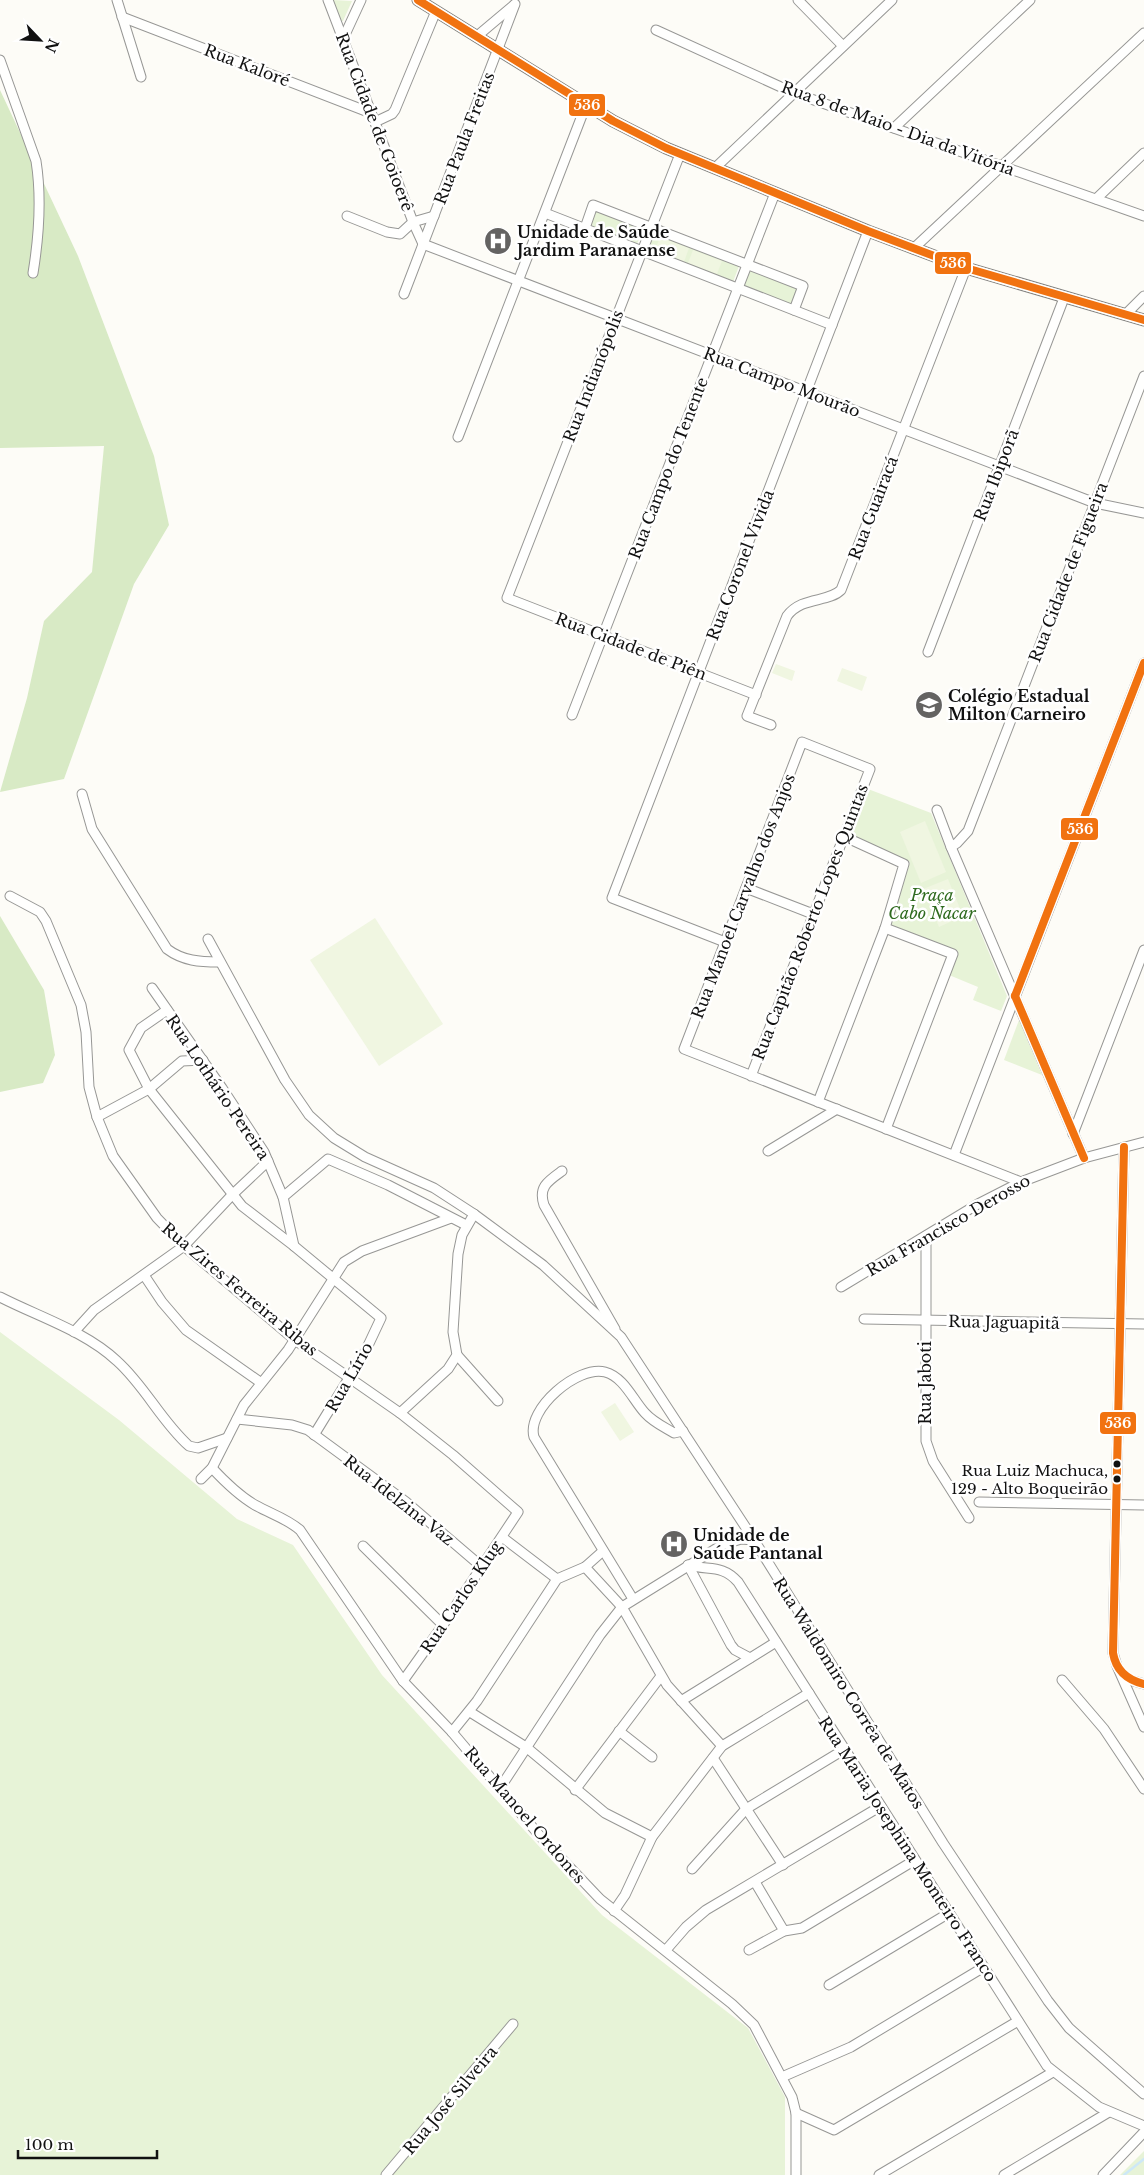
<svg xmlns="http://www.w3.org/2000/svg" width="1144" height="2175" viewBox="0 0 1144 2175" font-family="'Libre Baskerville',serif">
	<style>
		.green { fill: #e7f3d7 }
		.forest { fill: #d8eac5 }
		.pitch { fill: #f0f6e1 }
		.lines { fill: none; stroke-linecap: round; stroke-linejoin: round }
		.stream { stroke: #cde8f7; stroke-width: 2.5 }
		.minor-casing { stroke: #979795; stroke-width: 11 }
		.major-casing { stroke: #858482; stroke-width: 13 }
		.minor { stroke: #fffffe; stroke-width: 9 }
		.major { stroke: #ede9dc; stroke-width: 11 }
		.bus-1-casing { stroke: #fff; stroke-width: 11 }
		.bus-1 { stroke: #f17210; stroke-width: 8 }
		.bus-dot { fill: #111; stroke: #fff; stroke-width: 2 }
		.labels { text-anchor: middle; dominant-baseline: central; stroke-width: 5; stroke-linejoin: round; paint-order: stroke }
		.bus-label { font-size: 15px; fill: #111; stroke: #fff; text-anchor: end }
		.street-label { font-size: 16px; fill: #111; stroke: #fff }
		.poi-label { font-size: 16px; font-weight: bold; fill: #111; stroke: #fff; text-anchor: start }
		.park-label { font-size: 16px; font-style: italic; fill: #2f6b1f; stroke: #fff }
		.line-badge { stroke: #fff; stroke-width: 2 }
		.badge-label { font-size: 14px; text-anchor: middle; font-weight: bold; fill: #fff }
	</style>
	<rect width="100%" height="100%" fill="#fdfcf7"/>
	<g class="green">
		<path d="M333,0L352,1L343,21H339Z"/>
		<path d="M594,210L643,229L637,244L588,226Z"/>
		<path d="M654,233L739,266L733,282L648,249Z"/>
		<path d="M749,270L797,289L791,304L743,286Z"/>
		<path d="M868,789L931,813L1007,996L1001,1011L973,1000L978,987L949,975L958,951L891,925L910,862L851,834Z"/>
		<path d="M1019,1020L1042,1075L1004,1060Z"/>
		<path d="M0,1332L119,1420L237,1519L293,1545L382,1675L602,1915L748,2028L785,2097V2175H0Z"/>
		<path d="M1144,2151V2175H1120Z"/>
	</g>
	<g class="forest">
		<path d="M0,90L78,256L154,456L169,525L134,584L64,779L0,792L27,698L44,621L92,572L104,446L0,448Z"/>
		<path d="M0,916L44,990L55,1055L43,1083L0,1092Z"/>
	</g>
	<g class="pitch">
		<path d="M660,237L689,248L684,262L655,250Z"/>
		<path d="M693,250L722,261L717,274L688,263Z"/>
		<path d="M776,664L795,671L792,681L772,673Z"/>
		<path d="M842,668L867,677L862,691L837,681Z"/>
		<path d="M925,821L946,872L921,883L900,832Z"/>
		<path d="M948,879L963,916L939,927L923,889Z"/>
		<path d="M375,918L443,1024L379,1066L310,960Z"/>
		<path d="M615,1403L634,1432L620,1441L601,1412Z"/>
	</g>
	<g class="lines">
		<path class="stream" d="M1124,2175L1144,2159"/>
		<g class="minor-casing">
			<g id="minor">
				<path d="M117,0L141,77"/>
				<path d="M328,0L413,222L423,244"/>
				<path d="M798,0L843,46"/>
				<path d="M122,17L371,113"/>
				<path d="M656,30L794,93L1144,216"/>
				<path d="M476,37L514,5"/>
				<path d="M343,39L361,0"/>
				<path d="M0,60L36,161C42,199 39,236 33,273"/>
				<path d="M375,122L392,114L395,110L436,11"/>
				<path d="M894,128L1030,0"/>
				<path d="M680,154L507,598L756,695"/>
				<path d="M715,168L892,0"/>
				<path d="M1096,199L1144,153"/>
				<path d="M545,213L832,325"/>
				<path d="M347,216L387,232L400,234L413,222L434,216"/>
				<path d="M585,228L593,205L803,286L794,310"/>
				<path d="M423,244L1095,503L1144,513"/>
				<path d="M913,249L1144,33"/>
				<path d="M404,294L515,4"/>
				<path d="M1125,315L1144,296"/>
				<path d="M458,437L586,105"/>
				<path d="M928,652L1064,298"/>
				<path d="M572,715L775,193"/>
				<path d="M771,725L747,716L787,616C802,596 828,603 841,590L966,268"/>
				<path d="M82,794L92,829L167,949C183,961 200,962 219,962"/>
				<path d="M937,810L951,847L1084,1158"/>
				<path d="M951,847L957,843L968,831L1144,376"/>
				<path d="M746,888L813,914"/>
				<path d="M10,896L40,912L46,921L81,1005L86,1032L89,1087L97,1117L113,1156L157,1218L184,1246L295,1340L400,1413L453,1455L518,1512L443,1625L403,1681"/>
				<path d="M885,928L953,954L886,1129"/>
				<path d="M208,939L285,1080L309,1115L334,1138L365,1157L434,1188L474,1214L543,1265L621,1337L754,1540L943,1843L1048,2001L1069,2028L1144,2094"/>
				<path d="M725,942L612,898L868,231"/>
				<path d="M152,988L222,1088L264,1152L283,1197L294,1246"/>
				<path d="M167,1010L141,1028L129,1050L149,1089L242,1206L294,1246L381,1318L365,1352L314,1435"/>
				<path d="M751,1076L870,769L802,742L684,1049C796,1093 908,1137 1021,1182"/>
				<path d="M818,1102L885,928L904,864L843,836"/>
				<path d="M97,1117L149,1089L182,1061L203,1060"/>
				<path d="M1073,1134L1144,950"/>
				<path d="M1124,1147L1113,1653L1117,1666L1144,1727"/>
				<path d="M768,1151L837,1109"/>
				<path d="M954,1155L1144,663"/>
				<path d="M562,1171C548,1181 538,1187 544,1205L615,1329"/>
				<path d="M283,1197L328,1159L388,1185L466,1225"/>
				<path d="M926,1236V1441L933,1461L969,1518"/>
				<path d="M144,1275L162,1302L186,1330L260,1382"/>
				<path d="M841,1287L978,1204L1021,1182L1084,1158L1144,1142"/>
				<path d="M0,1297C39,1317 85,1331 117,1361C145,1386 161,1421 189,1446L198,1448L227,1438"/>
				<path d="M864,1319L1144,1324"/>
				<path d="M74,1332L94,1310L184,1246L232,1195L268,1161"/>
				<path d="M457,1355L498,1401"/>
				<path d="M400,1413L448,1369L457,1355L453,1332L458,1254L462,1235L474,1214"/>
				<path d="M237,1419L292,1425L308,1430L406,1502L482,1567"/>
				<path d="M212,1468C225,1482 238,1495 255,1505C271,1514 286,1518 300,1530L403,1681L452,1732L540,1836L600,1899L732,2004L754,2025L792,2097L796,2113V2175"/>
				<path d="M201,1479L212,1468L244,1405L288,1350L344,1262L362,1251L451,1218"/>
				<path d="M979,1502L1144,1505"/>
				<path d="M502,1537L557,1579"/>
				<path d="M363,1546L443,1625"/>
				<path d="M688,1565C709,1571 722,1564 738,1582L1047,2066L1099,2107L1144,2126"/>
				<path d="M688,1565L731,1645L735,1650L750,1658"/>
				<path d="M585,1567L622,1607L667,1685L722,1746"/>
				<path d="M633,1599L534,1437C526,1409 578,1365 605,1372C624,1377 633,1400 645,1413C653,1422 664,1427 674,1433L683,1431"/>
				<path d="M1122,1674L1130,1680L1144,1684"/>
				<path d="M1062,1680L1104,1729L1144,1789"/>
				<path d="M681,1701L776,1642"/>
				<path d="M470,1712L526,1747L605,1813L652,1837"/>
				<path d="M619,1731L652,1757"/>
				<path d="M452,1732L477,1701L557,1579L585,1567L603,1551"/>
				<path d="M713,1758L783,1865"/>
				<path d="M500,1788L600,1635L622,1607L722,1545L741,1539L754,1540"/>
				<path d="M575,1790L661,1676"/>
				<path d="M692,1869L746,1809L845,1749"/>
				<path d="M755,1882L784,1931"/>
				<path d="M614,1911L625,1895L652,1837L722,1746L809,1693"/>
				<path d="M666,1950L686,1927L706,1910L881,1806"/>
				<path d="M749,1950L784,1931L802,1928L915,1860"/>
				<path d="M829,1985L949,1913"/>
				<path d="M782,2077L851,2047L984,1967"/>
				<path d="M796,2113L834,2130L1018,2021"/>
				<path d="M386,2175L513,2024"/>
				<path d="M879,2175L1053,2072"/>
				<path d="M1004,2175L1109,2112"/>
				<path d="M1103,2175L1144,2132"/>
			</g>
		</g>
		<g class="major-casing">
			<path id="major" d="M418,0L613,121L666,148L868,231L966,268L1144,320"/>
		</g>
		<use href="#minor" class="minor"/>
		<use href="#major" class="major"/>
		<g class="bus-1-casing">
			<g id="bus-1">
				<path d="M418,0L613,121L666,148L868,231L966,268L1144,320"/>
				<path d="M1015,996L1144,663"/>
				<path d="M1015,996L1084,1158"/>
				<path d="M1124,1147L1113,1653C1116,1671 1127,1680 1144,1684"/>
			</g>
		</g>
		<use href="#bus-1" class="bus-1"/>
	</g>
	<defs>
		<g id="hospital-disc" transform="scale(1.4375)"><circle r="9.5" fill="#646362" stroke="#fff"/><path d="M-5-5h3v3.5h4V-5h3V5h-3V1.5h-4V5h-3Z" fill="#fff"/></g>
		<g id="school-disc" transform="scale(1.4375)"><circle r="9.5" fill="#646362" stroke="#fff"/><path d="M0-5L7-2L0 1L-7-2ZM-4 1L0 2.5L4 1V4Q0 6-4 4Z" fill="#fff"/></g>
	</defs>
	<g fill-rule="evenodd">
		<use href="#hospital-disc" x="498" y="241"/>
		<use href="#school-disc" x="929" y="705"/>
		<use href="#hospital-disc" x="674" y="1544"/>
	</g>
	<g class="bus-dot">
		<circle cx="1117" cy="1464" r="4.5"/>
		<circle cx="1117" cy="1479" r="4.5"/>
	</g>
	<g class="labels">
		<g class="bus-label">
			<text x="1108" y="1470">Rua Luiz Machuca,<tspan x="1108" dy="18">129 - Alto Boqueirão</tspan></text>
		</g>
		<g class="street-label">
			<text transform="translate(247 65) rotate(21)">Rua Kaloré</text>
			<text transform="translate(375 122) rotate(69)">Rua Cidade de Goioerê</text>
			<text transform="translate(898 128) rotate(20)">Rua 8 de Maio - Dia da Vitória</text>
			<text transform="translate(464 138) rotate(-69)">Rua Paula Freitas</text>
			<text transform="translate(593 376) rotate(-69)">Rua Indianópolis</text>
			<text transform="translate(782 382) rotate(21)">Rua Campo Mourão</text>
			<text transform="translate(668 468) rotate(-69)">Rua Campo do Tenente</text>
			<text transform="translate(996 475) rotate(-69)">Rua Ibiporã</text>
			<text transform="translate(873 508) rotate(-69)">Rua Guairacá</text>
			<text transform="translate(740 565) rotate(-69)">Rua Coronel Vivida</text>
			<text transform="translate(1068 572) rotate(-69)">Rua Cidade de Figueira</text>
			<text transform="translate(631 646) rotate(21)">Rua Cidade de Piên</text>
			<text transform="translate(743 896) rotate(-69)">Rua Manoel Carvalho dos Anjos</text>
			<text transform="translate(810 922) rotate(-69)">Rua Capitão Roberto Lopes Quintas</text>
			<text transform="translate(218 1087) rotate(56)">Rua Lothário Pereira</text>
			<text transform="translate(948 1225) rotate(-30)">Rua Francisco Derosso</text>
			<text transform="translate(240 1289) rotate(40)">Rua Zires Ferreira Ribas</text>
			<text transform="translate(1004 1322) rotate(1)">Rua Jaguapitã</text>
			<text transform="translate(349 1377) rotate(-60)">Rua Lírio</text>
			<text transform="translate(925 1383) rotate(-90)">Rua Jaboti</text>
			<text transform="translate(399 1500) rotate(38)">Rua Idelzina Vaz</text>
			<text transform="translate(461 1597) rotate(-56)">Rua Carlos Klug</text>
			<text transform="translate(849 1693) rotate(58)">Rua Waldomiro Corrêa de Matos</text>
			<text transform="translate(525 1815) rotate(49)">Rua Manoel Ordones</text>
			<text transform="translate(908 1849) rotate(57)">Rua Maria Josephina Monteiro Franco</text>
			<text transform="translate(450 2100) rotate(-50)">Rua José Silveira</text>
		</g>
		<g class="poi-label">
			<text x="517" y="232">Unidade de Saúde<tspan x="517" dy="18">Jardim Paranaense</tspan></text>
			<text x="948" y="696">Colégio Estadual<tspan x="948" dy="18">Milton Carneiro</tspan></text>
			<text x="693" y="1535">Unidade de<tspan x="693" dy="18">Saúde Pantanal</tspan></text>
		</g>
		<g class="park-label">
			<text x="932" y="895">Praça<tspan x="932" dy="18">Cabo Nacar</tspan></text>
		</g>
	</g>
	<g class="line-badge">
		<rect x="568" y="93" width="38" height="24" rx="5" fill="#f17210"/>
		<rect x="934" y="251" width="38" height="24" rx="5" fill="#f17210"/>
		<rect x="1060" y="817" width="39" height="24" rx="5" fill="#f17210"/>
		<rect x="1099" y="1411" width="38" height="24" rx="5" fill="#f17210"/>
	</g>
	<g class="badge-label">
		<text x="587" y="110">536</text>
		<text x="953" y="268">536</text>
		<text x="1080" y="834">536</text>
		<text x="1118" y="1428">536</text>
	</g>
	<g transform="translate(40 40) rotate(115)" stroke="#ffffff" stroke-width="4" paint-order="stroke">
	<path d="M0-4L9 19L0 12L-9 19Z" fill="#111111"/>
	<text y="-8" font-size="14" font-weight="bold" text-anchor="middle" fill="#111111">N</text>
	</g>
	<path d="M18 2150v8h139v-8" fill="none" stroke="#111111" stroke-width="2.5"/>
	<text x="25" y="2150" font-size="15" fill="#111111" stroke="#ffffff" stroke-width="4" paint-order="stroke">100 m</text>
</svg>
